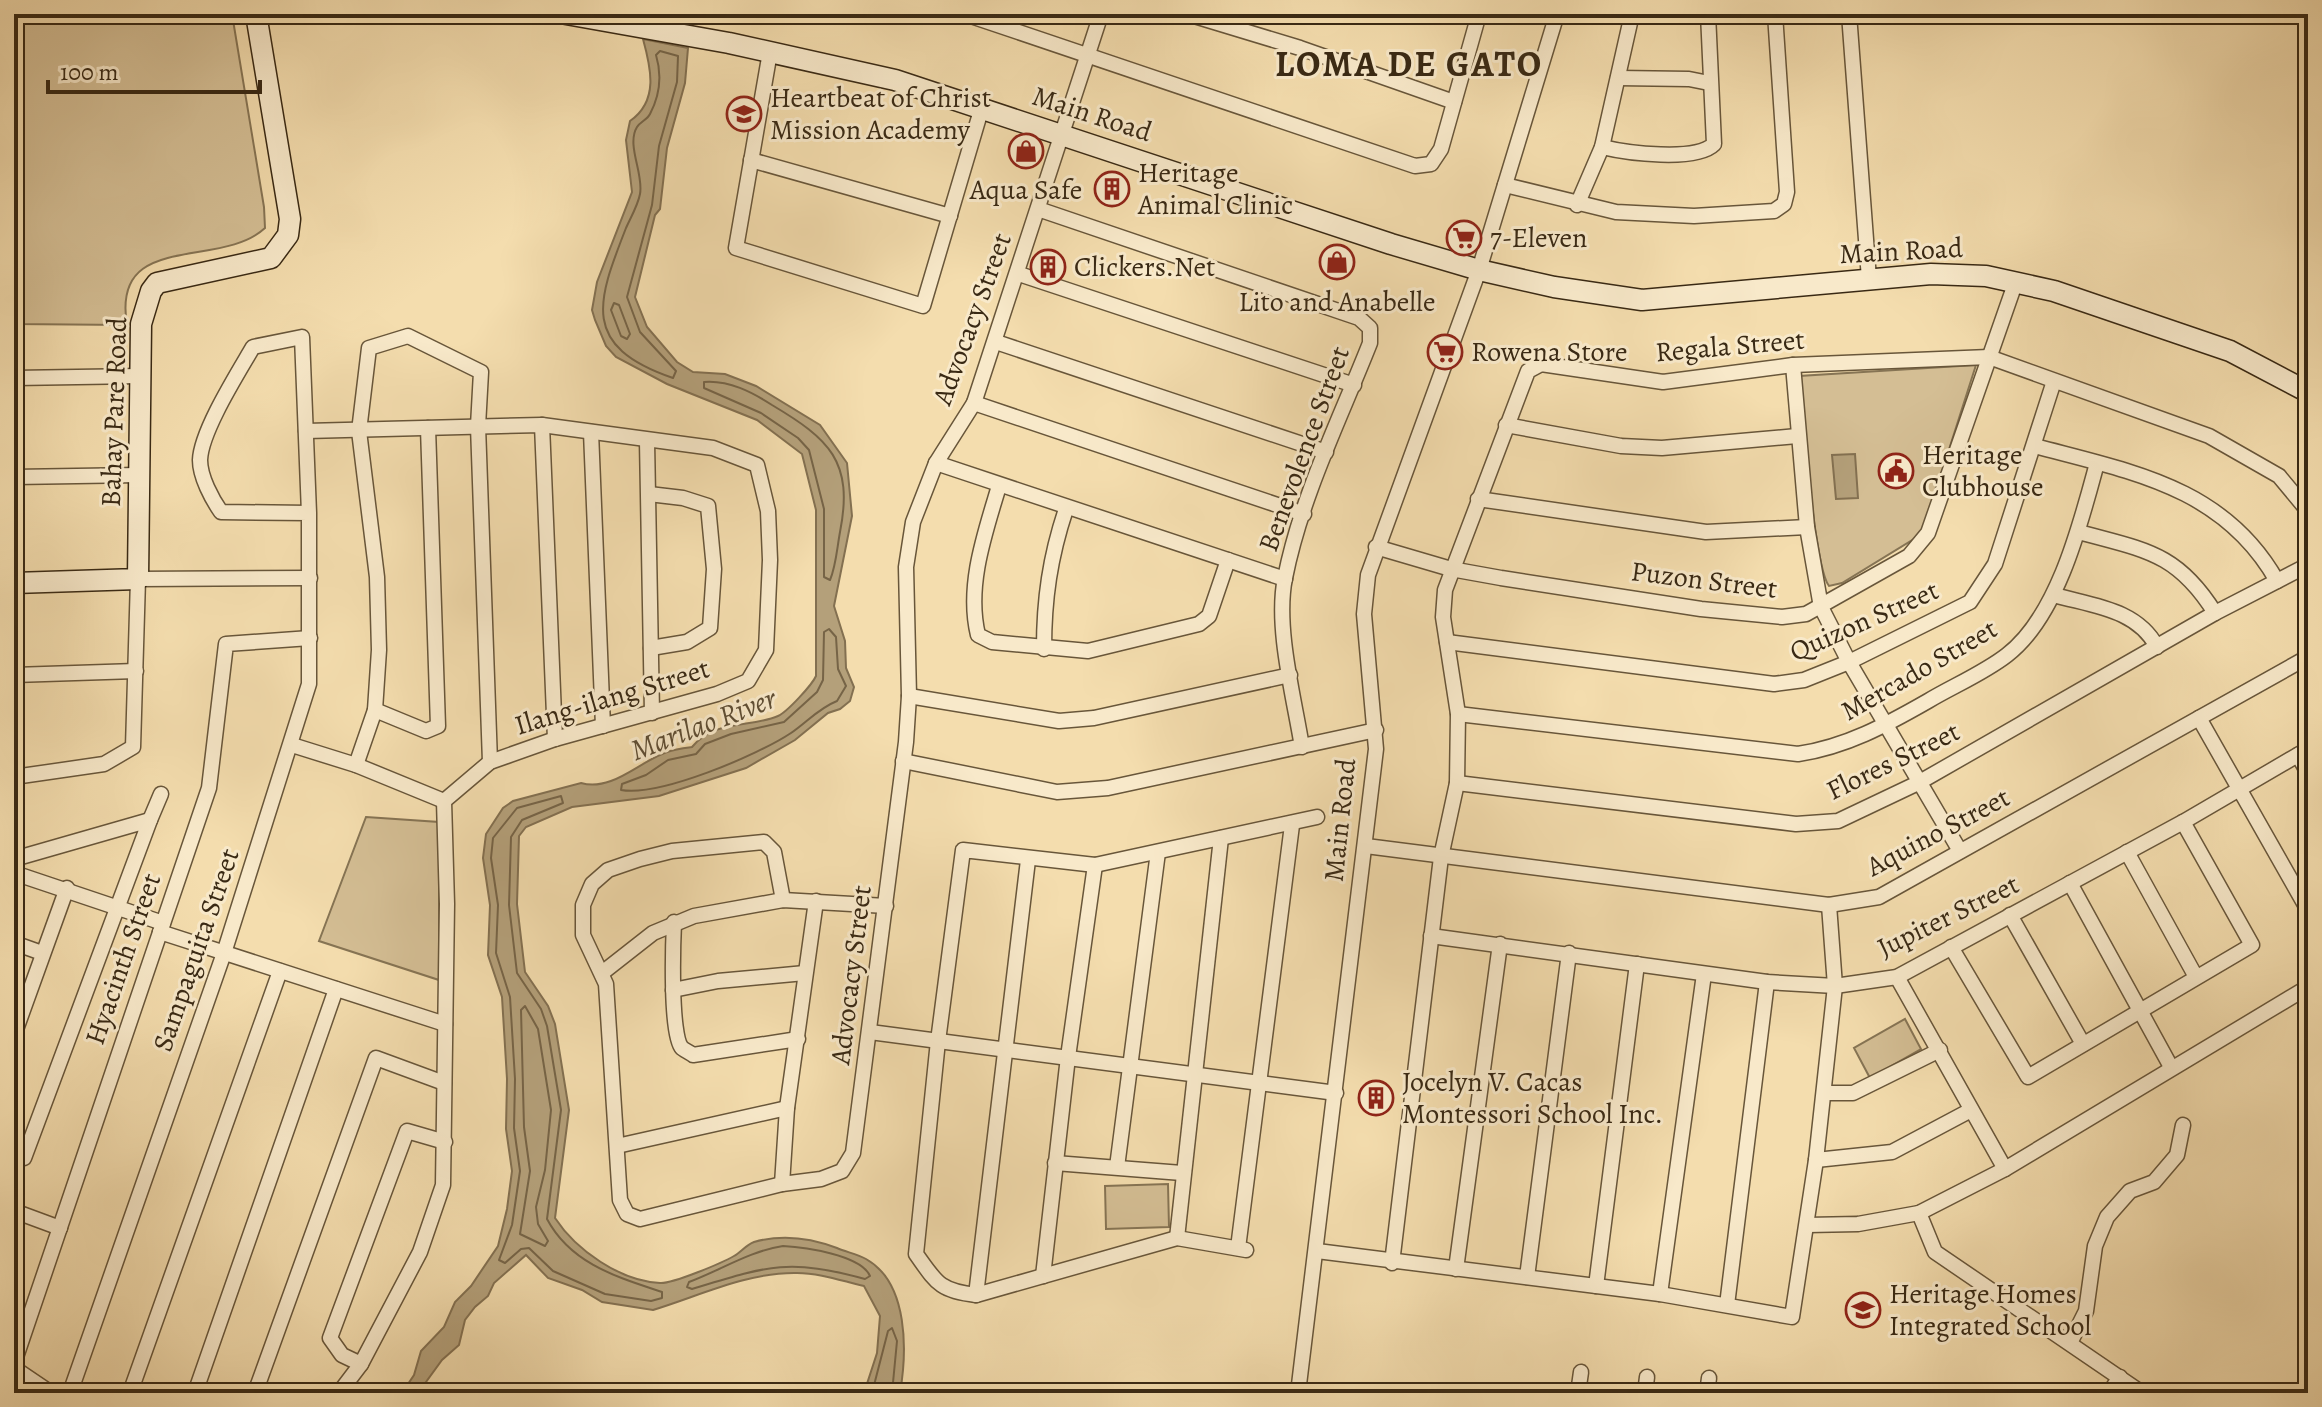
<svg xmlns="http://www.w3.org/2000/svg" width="2322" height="1407" viewBox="0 0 2322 1407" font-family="Alegreya,serif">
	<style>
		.green { fill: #d4be94; stroke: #867454; stroke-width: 2 }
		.water { fill: #b4a07a; stroke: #837051; stroke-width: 2 }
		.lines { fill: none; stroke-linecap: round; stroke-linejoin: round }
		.shore { stroke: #766447; stroke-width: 2 }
		.street-casing { stroke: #68563a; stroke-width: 17 }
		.secondary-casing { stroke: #392914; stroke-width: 23 }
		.street { stroke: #f8e9ca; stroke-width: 14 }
		.secondary { stroke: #f8e9ca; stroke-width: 20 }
		.labels { text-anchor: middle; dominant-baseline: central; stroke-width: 6; stroke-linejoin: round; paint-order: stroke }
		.poi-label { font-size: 28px; fill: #392914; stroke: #f8e9ca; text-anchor: start }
		.street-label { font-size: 28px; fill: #392914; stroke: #f8e9ca }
		.water-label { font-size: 30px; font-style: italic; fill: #5e4d33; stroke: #f8e9ca }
		.district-label { font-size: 36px; font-weight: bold; letter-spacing: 2px; fill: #392914; stroke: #f8e9ca }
	</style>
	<rect width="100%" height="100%" fill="#f4ddae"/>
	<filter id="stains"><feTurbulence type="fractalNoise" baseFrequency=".0025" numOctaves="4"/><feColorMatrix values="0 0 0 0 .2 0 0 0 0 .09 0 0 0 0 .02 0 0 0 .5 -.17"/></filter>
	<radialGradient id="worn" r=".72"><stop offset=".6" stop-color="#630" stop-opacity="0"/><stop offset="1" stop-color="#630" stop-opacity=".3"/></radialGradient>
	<g class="green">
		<path d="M14,14H232L264,207L265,228C220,270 111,230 127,325L14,324Z"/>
		<path d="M1976,365L1922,534L1842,583L1829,586C1814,567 1803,410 1799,376Z"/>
		<path d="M366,817L439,822V980L319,941Z"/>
		<path d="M1905,1019L1921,1049L1870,1078L1854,1048Z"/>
		<path d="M1168,1184L1169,1227L1106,1229L1105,1186Z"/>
	</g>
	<g class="water">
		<path d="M643,39L688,48L685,83L667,148L660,209L655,215L635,297L647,327L677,362L693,372L725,374L756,386L820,425L847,463L852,516L834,606L845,641L846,668L854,687L850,701L840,709L828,713L795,740L746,768L659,796L572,807L526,827L519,836L517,904L525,972L548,1006L555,1024L569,1110L555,1218C576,1250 620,1281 660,1283C672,1284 722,1263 734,1256C741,1252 746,1245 754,1242C782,1234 811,1238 837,1248C846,1252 857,1254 866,1259C909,1283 907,1352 900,1393H864L877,1353L880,1316L864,1286C842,1281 820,1273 797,1273C748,1272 699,1296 653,1310L602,1302L582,1290L548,1278L526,1255L494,1283L488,1296L475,1307L465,1320L459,1345L442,1360L418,1393H402L414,1375L421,1351L444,1327L455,1302L471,1286L498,1246L507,1209L512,1171L506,1129L507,1079L502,997L488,955L490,905L483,858L486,834L503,808L513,801L581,783C612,792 640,761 667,752C675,749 684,748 692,747C715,719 751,728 778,716C787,712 812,685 816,676V510L802,454L757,420L667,384L616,357L606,346L595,320L592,310L597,282L632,192L626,140L630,121C659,101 651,68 643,39Z"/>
		<path d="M1855,454L1858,498L1836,499L1832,455Z"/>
	</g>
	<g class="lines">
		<g class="shore">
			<path d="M660,51L678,56L677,82L659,146L652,205L627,297L640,332L676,371L673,378C580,346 597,302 626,228C631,217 638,205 640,194C644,174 626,145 637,127C640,122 647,120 650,114C660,95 662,75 656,55Z"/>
			<path d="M614,303L619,305L630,334L627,339L621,336L611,310Z"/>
			<path d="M704,382C729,380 752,392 772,405C829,439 854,461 840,532C837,548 836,566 830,580L824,577V509L809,450L798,438L761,413L704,388Z"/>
			<path d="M829,629L836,637L838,669L846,686L837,701C819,708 807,722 791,733C758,755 659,797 621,790L622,784L646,775L668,760L696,754L705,744L731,734L784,722L817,692L823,680L824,632Z"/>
			<path d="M561,796L563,803L522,820L511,837L509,905L517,973L541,1009L547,1026L561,1110L547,1219C571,1264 617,1277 662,1292V1298L651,1301L605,1294L553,1271L529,1248L521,1249L505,1263L499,1260L512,1225L520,1171L514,1128L515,1079L510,997L496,953L498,905L491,858L493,838L517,808Z"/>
			<path d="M525,1006L538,1029L551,1110L545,1170L536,1207L538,1224L548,1241L545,1246L520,1234L530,1171L524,1127L521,1010Z"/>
			<path d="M783,1246C804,1247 861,1255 870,1276L865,1279C788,1258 767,1266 692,1289L687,1287L689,1282C721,1270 750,1251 783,1246Z"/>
			<path d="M872,1393L888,1331L892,1328L897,1341L892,1393"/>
		</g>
		<g class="street-casing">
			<g id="street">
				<path d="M965,14L1415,166L1431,164L1441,149L1479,14"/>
				<path d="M1188,14L1300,48L1454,102"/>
				<path d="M1849,14L1869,279"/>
				<path d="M770,52L736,248L923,306L982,107"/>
				<path d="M1618,78L1689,79L1709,83"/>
				<path d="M1602,147C1627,153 1696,162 1714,144L1708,14"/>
				<path d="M751,160L950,216"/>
				<path d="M1505,185L1616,212L1694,216L1774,211L1784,204L1787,192L1775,14"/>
				<path d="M1577,205L1602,147L1632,14"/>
				<path d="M1038,209L1359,318L1370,328V343C1340,419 1301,497 1285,578C1275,627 1294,697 1302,747"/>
				<path d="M1019,274L1354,385"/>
				<path d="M996,342L1326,452"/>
				<path d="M1793,365L1807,527L1821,607L1849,662L1960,851"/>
				<path d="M14,378L140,376"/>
				<path d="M974,403L1304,514"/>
				<path d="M542,425L555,739"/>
				<path d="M1506,425L1621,446L1662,448L1797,436"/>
				<path d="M306,431L542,425L713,448L757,465L768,511L770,560L766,650L748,681L717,694L555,739L490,762L444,801L447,904L443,1185L420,1252L361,1364L339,1393"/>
				<path d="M591,432L603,726"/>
				<path d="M647,441L652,713"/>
				<path d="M2035,446C2132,472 2224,487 2277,581"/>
				<path d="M936,463L1285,579"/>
				<path d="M14,477L139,475"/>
				<path d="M999,486C985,533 966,586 978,635L992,642L1088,651L1199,624L1209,616L1228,560"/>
				<path d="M649,494L683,498L708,506L714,569L710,628L687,642L651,648"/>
				<path d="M1478,499L1706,532L1807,527"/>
				<path d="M2079,532C2144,550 2177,552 2215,613"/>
				<path d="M1376,547L1451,569L1501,578L1701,609L1782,617L1806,614L1909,556L1928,533L2016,281"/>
				<path d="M2054,595C2093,606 2137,609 2157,647"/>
				<path d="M1447,642L1774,684L1804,680L1849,662L1970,602L1995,564L2054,381"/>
				<path d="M1044,649C1044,599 1050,557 1066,509"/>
				<path d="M14,675L136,671"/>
				<path d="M909,696L1059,721L1094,718L1290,675"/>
				<path d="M375,710L426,731L438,726L428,428"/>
				<path d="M1458,714L1798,754C1846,747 1886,725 1928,701C1953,686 1984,673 2007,655C2058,616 2081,522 2097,463"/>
				<path d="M2199,718L2308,910"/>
				<path d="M292,745L356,765L444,801"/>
				<path d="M2298,755L2308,773"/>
				<path d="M903,761L1057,792L1108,788L1376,730"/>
				<path d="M356,765L375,710L379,650L377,577L359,431L369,348L408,336L481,372L478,426L490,762"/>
				<path d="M14,777L104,764L133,747L138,579L310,578"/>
				<path d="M1457,783L1796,824L1838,821L1918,783L2215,613L2308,565"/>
				<path d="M150,820L161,794"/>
				<path d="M1366,846L1829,905L1879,897L2308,657"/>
				<path d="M2127,852L2196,977"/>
				<path d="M14,859L150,820L24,1158L14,1155"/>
				<path d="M14,873L163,923"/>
				<path d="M2070,883L2171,1067"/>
				<path d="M783,900L774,852L764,842L672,851L640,859L608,870L592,884L583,905V935L606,984L620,1200L627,1214L640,1219L782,1184L821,1179L842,1171L853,1153L906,742L909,696L906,567L913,522L936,463L974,403L1101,14"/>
				<path d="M2010,915L2083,1044"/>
				<path d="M674,922C673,943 670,1036 682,1048C683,1049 692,1054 693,1055L798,1039"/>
				<path d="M160,932L445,1024"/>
				<path d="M1431,936L1767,982L1835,986L1897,977L2183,822L2308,749"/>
				<path d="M14,943L42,953"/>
				<path d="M1951,947L2028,1077L2252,945L2183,822"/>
				<path d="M602,973L653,933L694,916L783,900L886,906"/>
				<path d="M1897,977L2005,1169"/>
				<path d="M673,990L718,981L805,973"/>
				<path d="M870,1032L1336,1093"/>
				<path d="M14,1035L67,888"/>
				<path d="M1824,1093H1853L1940,1050"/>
				<path d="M617,1146L787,1108"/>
				<path d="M1816,1160L1892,1152L1971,1110"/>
				<path d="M1055,1163L1182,1173"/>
				<path d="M1117,1167L1158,852"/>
				<path d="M782,1184L787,1108L816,901"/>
				<path d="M14,1211L60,1228"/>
				<path d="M1919,1213L1935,1252L2142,1393"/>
				<path d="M1807,1225L1858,1224L1919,1213L2005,1169L2308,987"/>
				<path d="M1177,1238L1221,838"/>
				<path d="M1238,1248L1292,825"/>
				<path d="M1246,1250L1177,1238L976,1295C939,1291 936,1282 916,1254L938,1041L963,850L1095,865L1317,817"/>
				<path d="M1317,1251L1660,1294L1792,1317L1816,1160L1835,986L1829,905"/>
				<path d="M1392,1263L1441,857L1457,783L1458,714L1443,617L1445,590L1528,371L1541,364L1663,382L1793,365L1989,357L2209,436L2279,476L2308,511"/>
				<path d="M1456,1269L1500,944"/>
				<path d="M1043,1276L1068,1057L1095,865"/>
				<path d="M1527,1277L1569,953"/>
				<path d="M1596,1286L1637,964"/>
				<path d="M1660,1294L1704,974"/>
				<path d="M976,1295L1028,860"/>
				<path d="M1727,1305L1767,982"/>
				<path d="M2071,1341L2086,1311L2095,1246L2107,1217L2130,1191L2154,1182L2177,1155L2183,1125"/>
				<path d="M14,1363L209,788L226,644L310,638"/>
				<path d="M361,1364L342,1355L330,1338L407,1131L445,1142"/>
				<path d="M14,1368L51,1393"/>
				<path d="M70,1393L224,953L309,684V513L302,337L253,347C238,373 201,431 200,460C200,477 212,499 221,512L309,513"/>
				<path d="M130,1393L280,971"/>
				<path d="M195,1393L336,989"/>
				<path d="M255,1393L376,1058L444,1083"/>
				<path d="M1298,1393L1376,749L1364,614L1368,575L1479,270L1557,14"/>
				<path d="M1578,1393L1581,1372"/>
				<path d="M1645,1393L1647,1377"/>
				<path d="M1707,1393L1709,1378"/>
				<path d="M2109,1393L2120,1377"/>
			</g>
		</g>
		<g class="secondary-casing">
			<g id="secondary">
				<path d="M566,14L729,43L895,80L1391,244L1479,270L1554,287L1642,300L1931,274L1986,276L2054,291L2230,351L2308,392"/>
				<path d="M14,583L138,579L141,324L151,291L157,283L271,258L288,235L290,219L256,14"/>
			</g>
		</g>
		<use href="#street" class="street"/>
		<use href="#secondary" class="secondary"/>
	</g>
	<defs>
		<g id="school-ring" transform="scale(1.8)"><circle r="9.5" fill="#f8e9ca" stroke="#8f2418" stroke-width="1.5"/><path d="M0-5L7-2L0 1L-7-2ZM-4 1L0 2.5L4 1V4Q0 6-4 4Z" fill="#8f2418"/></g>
		<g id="shop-ring" transform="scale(1.8)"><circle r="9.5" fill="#f8e9ca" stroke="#8f2418" stroke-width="1.5"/><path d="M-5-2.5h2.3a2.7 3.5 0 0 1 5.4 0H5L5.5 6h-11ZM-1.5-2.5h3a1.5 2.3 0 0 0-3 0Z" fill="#8f2418"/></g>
		<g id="building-ring" transform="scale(1.8)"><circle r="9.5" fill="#f8e9ca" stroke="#8f2418" stroke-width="1.5"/><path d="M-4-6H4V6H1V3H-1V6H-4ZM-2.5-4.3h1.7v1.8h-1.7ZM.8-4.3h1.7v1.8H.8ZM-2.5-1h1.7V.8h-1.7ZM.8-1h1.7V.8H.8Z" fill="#8f2418"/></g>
		<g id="supermarket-ring" transform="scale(1.8)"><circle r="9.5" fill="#f8e9ca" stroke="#8f2418" stroke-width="1.5"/><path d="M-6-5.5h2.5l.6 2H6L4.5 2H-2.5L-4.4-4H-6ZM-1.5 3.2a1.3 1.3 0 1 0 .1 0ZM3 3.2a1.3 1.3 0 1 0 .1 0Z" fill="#8f2418"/></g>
		<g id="civic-ring" transform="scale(1.8)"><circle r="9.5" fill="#f8e9ca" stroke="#8f2418" stroke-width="1.5"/><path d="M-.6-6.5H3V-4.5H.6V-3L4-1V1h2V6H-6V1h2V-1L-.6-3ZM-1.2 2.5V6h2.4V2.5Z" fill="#8f2418"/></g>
	</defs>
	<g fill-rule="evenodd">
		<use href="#school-ring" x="744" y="114"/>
		<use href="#shop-ring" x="1026" y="151"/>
		<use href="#building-ring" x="1112" y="189"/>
		<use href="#supermarket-ring" x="1464" y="238"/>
		<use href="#shop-ring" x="1337" y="262"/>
		<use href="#building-ring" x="1048" y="267"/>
		<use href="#supermarket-ring" x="1445" y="352"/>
		<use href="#civic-ring" x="1896" y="471"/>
		<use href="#building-ring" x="1376" y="1098"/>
		<use href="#school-ring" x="1863" y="1310"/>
	</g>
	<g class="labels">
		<g class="poi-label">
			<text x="770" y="98">Heartbeat of Christ<tspan x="770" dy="32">Mission Academy</tspan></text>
			<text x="1138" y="173">Heritage<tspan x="1138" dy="32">Animal Clinic</tspan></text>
			<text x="1026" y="190" text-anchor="middle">Aqua Safe</text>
			<text x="1490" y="238">7-Eleven</text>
			<text x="1074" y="267">Clickers.Net</text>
			<text x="1337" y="302" text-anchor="middle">Lito and Anabelle</text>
			<text x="1471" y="352">Rowena Store</text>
			<text x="1922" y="455">Heritage<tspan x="1922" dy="32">Clubhouse</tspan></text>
			<text x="1402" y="1082">Jocelyn V. Cacas<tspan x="1402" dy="32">Montessori School Inc.</tspan></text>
			<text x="1889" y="1294">Heritage Homes<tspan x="1889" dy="32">Integrated School</tspan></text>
		</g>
		<g class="street-label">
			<text transform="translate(1092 114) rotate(18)">Main Road</text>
			<text transform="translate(1901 251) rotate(-3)">Main Road</text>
			<text transform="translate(972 319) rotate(-70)">Advocacy Street</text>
			<text transform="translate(1730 346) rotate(-5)">Regala Street</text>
			<text transform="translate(114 412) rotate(-88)">Bahay Pare Road</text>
			<text transform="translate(1304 449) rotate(-70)">Benevolence Street</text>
			<text transform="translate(1704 580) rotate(7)">Puzon Street</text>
			<text transform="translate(1864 621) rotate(-24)">Quizon Street</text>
			<text transform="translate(1919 670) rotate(-30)">Mercado Street</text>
			<text transform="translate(612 697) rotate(-17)">Ilang-ilang Street</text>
			<text transform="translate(1893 761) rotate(-26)">Flores Street</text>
			<text transform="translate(1340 820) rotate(-84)">Main Road</text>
			<text transform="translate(1938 832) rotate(-28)">Aquino Street</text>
			<text transform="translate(1948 916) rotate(-26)">Jupiter Street</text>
			<text transform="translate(196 950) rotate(-71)">Sampaguita Street</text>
			<text transform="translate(123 959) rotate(-71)">Hyacinth Street</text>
			<text transform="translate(851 975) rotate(-83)">Advocacy Street</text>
		</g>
		<g class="water-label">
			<text transform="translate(703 724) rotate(-21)">Marilao River</text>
		</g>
		<g class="district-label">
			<text x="1409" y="63">LOMA DE GATO</text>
		</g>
	</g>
	<rect width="2322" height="1407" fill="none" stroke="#f4ddae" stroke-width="48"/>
	<rect x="16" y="16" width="2290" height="1375" fill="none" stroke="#392914" stroke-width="4"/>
	<rect x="24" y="24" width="2274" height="1359" fill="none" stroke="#392914" stroke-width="2"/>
	<path d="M48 80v12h212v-12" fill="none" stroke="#392914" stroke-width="4"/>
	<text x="60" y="80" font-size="24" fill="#392914" stroke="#f8e9ca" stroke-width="6" paint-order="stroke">100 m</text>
	<rect width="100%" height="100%" filter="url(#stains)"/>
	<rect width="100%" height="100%" fill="url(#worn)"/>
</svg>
